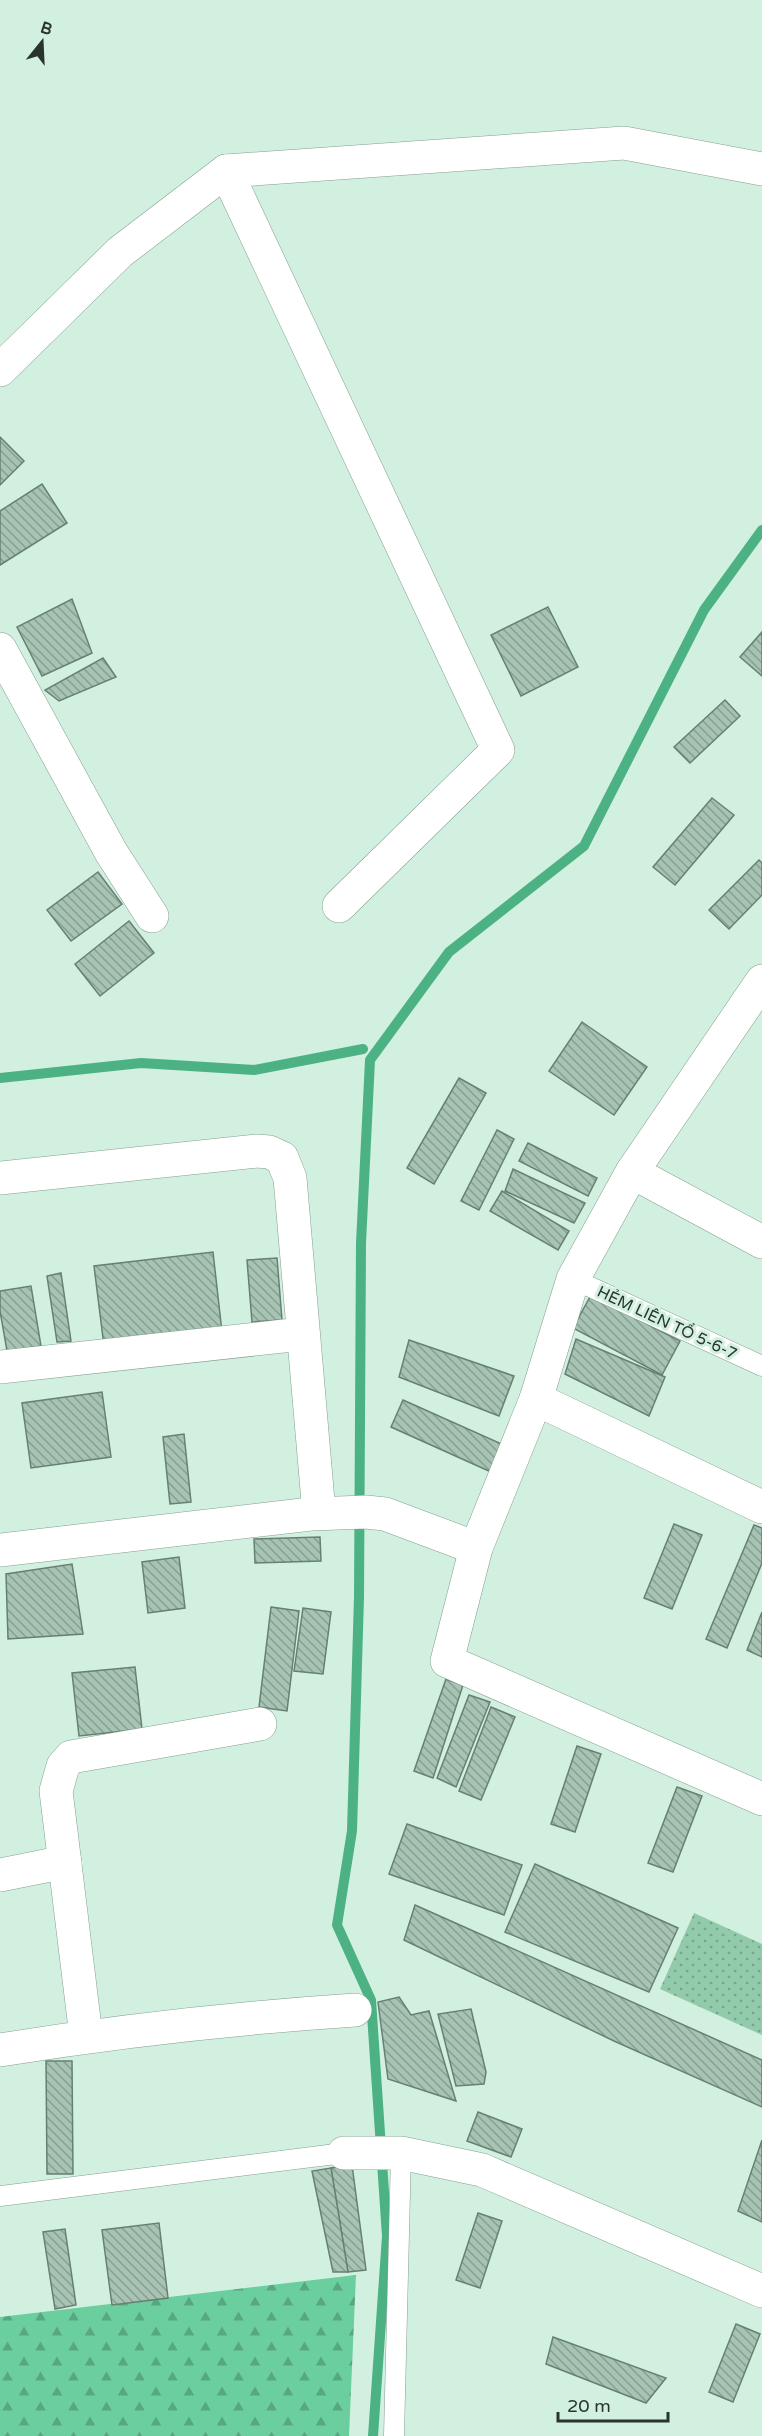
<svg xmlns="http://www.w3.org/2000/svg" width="762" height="2436" viewBox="0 0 762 2436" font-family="'Varela Round',sans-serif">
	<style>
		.grass { fill: url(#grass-dots) }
		.forest { fill: url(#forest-firs) }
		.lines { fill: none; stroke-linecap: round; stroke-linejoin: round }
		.stream { stroke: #4cb284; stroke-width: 10 }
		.building { fill: url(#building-back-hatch); stroke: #668072; stroke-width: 1.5 }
		.service-casing { stroke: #849f90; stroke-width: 21 }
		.minor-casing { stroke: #849f90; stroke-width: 34 }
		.service { stroke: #fff; stroke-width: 20 }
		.minor { stroke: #fff; stroke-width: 33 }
		.labels { text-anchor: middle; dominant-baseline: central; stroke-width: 6; stroke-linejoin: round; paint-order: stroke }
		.street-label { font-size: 16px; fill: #29342e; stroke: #d2f0df }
	</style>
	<defs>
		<pattern id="grass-dots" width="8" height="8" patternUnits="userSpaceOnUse" patternTransform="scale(1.5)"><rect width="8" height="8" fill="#92caac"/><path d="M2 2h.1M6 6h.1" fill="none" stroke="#77a58c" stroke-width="1.8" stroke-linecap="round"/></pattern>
		<pattern id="forest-firs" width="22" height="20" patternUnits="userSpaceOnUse" patternTransform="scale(1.5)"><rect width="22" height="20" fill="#6ace9e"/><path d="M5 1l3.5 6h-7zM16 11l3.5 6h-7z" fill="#57a881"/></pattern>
		<pattern id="building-back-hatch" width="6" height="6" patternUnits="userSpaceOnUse" patternTransform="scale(1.5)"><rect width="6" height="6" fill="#a6c3b3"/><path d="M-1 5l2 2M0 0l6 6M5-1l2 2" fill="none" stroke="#879f92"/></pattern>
	</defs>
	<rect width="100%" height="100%" fill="#d2f0df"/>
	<path class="grass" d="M694,1913L762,1944V2035L660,1989Z"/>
	<path class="forest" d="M356,2275L349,2436H0V2317Z"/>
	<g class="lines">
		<g class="stream">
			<path d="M0,1078L141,1063L254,1070L363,1049"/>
			<path d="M373,2436L387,2236L371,2000L337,1925L352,1831L359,1597L361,1243L370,1060L449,952L584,846L704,610L762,530"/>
		</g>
	</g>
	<g class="building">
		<path d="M0,437L24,461L0,485Z"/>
		<path d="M42,484L67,523L0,565V511Z"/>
		<path d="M72,599L92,653L42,676L17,627Z"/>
		<path d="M548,607L578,667L521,696L491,635Z"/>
		<path d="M762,632V676L740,657Z"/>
		<path d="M103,658L116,677L59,701L45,690Z"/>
		<path d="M725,700L740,716L690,763L674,747Z"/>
		<path d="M712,798L734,815L675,885L653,867Z"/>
		<path d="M759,860L762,863V895L729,929L709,910Z"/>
		<path d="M98,872L122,904L71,941L47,910Z"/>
		<path d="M129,921L154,953L100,996L75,964Z"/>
		<path d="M582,1022L647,1067L614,1115L549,1071Z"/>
		<path d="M459,1078L486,1093L434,1184L407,1168Z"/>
		<path d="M497,1130L514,1139L479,1210L461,1201Z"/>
		<path d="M528,1143L597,1178L588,1196L519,1161Z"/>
		<path d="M513,1169L585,1203L574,1223L505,1191Z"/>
		<path d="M502,1191L569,1231L558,1250L490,1211Z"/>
		<path d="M213,1252L222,1332L104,1346L94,1266Z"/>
		<path d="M277,1258L282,1320L252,1322L247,1260Z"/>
		<path d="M61,1273L71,1341L57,1342L47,1276Z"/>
		<path d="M31,1286L41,1346L7,1351L0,1311V1291Z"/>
		<path d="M591,1295L680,1341L662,1375L573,1328Z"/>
		<path d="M576,1339L665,1377L649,1416L565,1374Z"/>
		<path d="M409,1340L514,1376L499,1416L399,1377Z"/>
		<path d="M102,1392L111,1457L31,1468L22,1403Z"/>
		<path d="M403,1400L504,1445L491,1472L391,1427Z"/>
		<path d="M184,1434L191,1502L170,1504L163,1437Z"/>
		<path d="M674,1524L702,1535L672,1609L644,1598Z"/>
		<path d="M754,1525L762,1528V1563L727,1648L706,1639Z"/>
		<path d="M320,1537L321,1561L255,1563L254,1539Z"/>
		<path d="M179,1557L185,1608L148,1613L142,1562Z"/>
		<path d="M72,1564L83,1634L8,1639L6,1574Z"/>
		<path d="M271,1607L299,1611L287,1711L259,1707Z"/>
		<path d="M303,1608L331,1612L323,1674L294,1671Z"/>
		<path d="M762,1612V1657L747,1650Z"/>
		<path d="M135,1667L142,1729L79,1736L72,1673Z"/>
		<path d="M446,1679L463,1685L433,1778L414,1771Z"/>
		<path d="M469,1695L490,1702L456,1787L437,1778Z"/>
		<path d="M491,1707L515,1717L481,1800L459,1791Z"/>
		<path d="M577,1746L601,1754L575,1832L551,1824Z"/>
		<path d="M677,1787L702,1796L673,1872L648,1863Z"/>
		<path d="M407,1824L522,1865L504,1915L389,1874Z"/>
		<path d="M535,1864L678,1928L649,1992L505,1932Z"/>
		<path d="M415,1905L762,2060V2107L614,2041L404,1940Z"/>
		<path d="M399,1997L411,2015L429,2011L456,2101L388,2079L378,2002Z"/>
		<path d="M471,2009L486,2072L484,2084L456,2086L438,2014Z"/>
		<path d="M46,2061H72L73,2174H47Z"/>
		<path d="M478,2112L522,2129L511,2157L467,2141Z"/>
		<path d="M762,2140V2222L738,2211Z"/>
		<path d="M352,2165L366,2270L348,2272L331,2168Z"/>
		<path d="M331,2168L348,2272H333L312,2171Z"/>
		<path d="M478,2213L502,2221L480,2288L456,2280Z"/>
		<path d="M159,2223L168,2298L112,2305L102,2230Z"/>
		<path d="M65,2229L76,2305L55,2309L43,2232Z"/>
		<path d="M736,2324L760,2334L733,2402L709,2392Z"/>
		<path d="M553,2337L666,2378L646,2403L546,2364Z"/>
	</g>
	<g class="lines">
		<g class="service-casing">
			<g id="service">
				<path d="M573,1279L762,1366"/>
				<path d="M0,2196L344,2153"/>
				<path d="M394,2436L401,2153"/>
			</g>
		</g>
		<g class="minor-casing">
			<g id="minor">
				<path d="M0,370L120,252L226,171"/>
				<path d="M0,649L111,852L152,916"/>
				<path d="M339,906L498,750L226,171L624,143L762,169"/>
				<path d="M762,981L632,1172L573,1279L536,1399L476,1548L447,1661L762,1799"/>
				<path d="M632,1172L762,1242"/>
				<path d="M0,1178L257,1151L269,1152L282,1158L290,1178L319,1513"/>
				<path d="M0,1367L302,1334"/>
				<path d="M536,1399L762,1507"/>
				<path d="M0,1550L311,1514L366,1512L385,1514L476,1548"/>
				<path d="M0,1875L65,1862"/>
				<path d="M86,2036L56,1791L63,1766L71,1757L260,1724"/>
				<path d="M0,2050C118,2031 236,2018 355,2010"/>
				<path d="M344,2153H401L482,2170L762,2291"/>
			</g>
		</g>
		<use href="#service" class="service"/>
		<use href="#minor" class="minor"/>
	</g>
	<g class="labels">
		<g class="street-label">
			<text transform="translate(667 1323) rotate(25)">HẺM LIÊN TỔ 5-6-7</text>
		</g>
	</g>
	<g transform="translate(42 42) rotate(18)" stroke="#d2f0df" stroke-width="4.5" paint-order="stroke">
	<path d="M0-4.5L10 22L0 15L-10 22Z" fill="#29342e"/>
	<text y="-9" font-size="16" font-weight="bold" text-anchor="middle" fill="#29342e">B</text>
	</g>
	<path d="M558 2412v9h110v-9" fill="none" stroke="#29342e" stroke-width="3"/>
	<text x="567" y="2412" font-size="18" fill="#29342e" stroke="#d2f0df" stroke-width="4.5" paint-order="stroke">20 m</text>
</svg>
